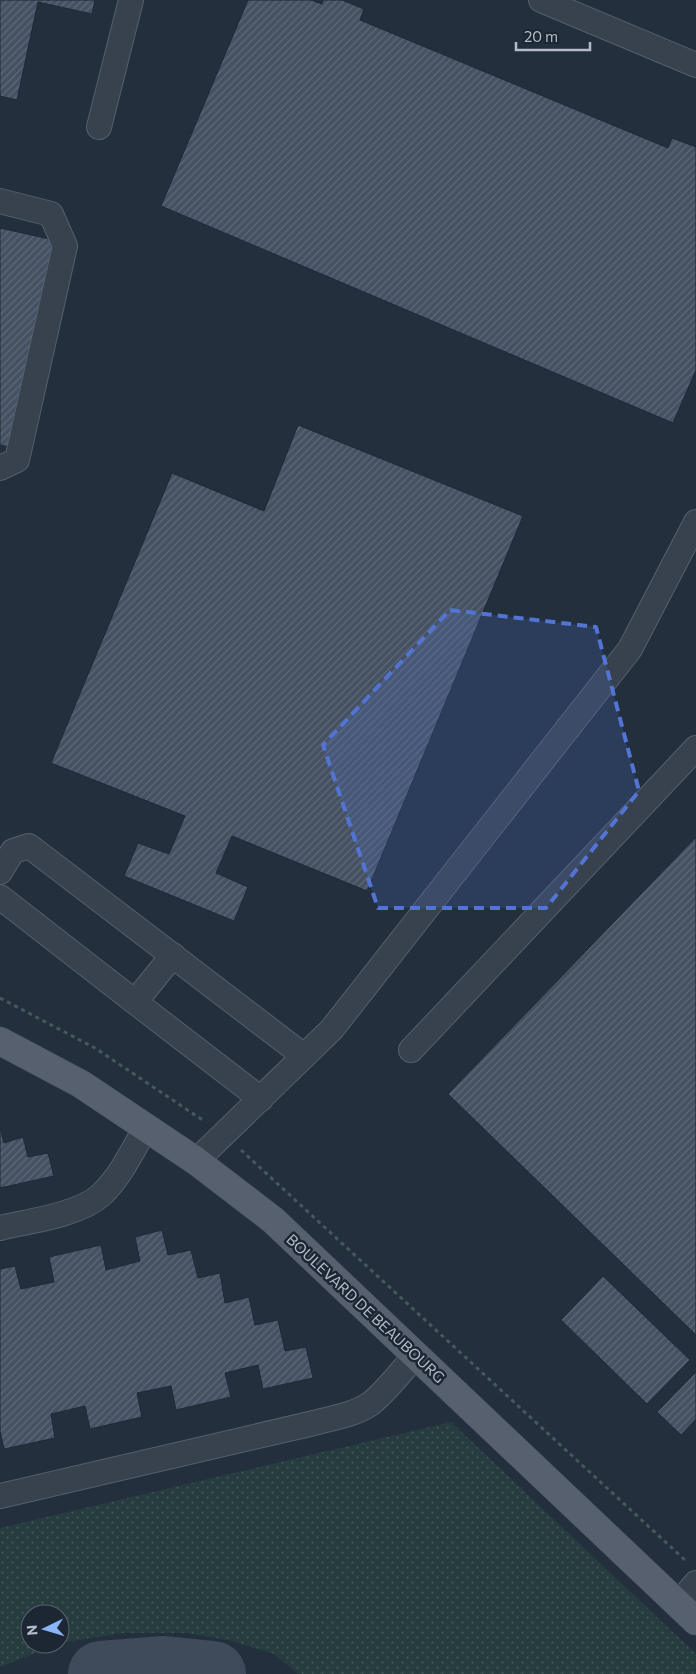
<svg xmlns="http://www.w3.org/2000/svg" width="696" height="1674" viewBox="0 0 696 1674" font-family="Commissioner,sans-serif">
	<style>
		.grass { fill: url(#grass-dots) }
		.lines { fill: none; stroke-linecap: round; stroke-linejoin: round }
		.taxiway { stroke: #3f4a5a; stroke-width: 66 }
		.building { fill: url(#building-hatch); stroke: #1f2835 }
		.minor-casing { stroke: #565f6c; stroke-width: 26 }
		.major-casing { stroke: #414a57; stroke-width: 29 }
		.path { stroke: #44595c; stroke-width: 3; stroke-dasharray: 4 4; stroke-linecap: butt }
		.minor { stroke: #38414e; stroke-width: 24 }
		.major { stroke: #56606e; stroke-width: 28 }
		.marked { fill: #5274d3; fill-opacity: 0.2; stroke: #5274d3; stroke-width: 4; stroke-dasharray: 10 6; stroke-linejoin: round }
		.labels { text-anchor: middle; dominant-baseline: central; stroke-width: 5; stroke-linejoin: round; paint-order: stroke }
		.street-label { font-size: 15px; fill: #b4bcc9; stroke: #1d2633 }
	</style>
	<defs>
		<pattern id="grass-dots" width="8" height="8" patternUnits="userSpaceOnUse" patternTransform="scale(1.25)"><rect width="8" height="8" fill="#263c3f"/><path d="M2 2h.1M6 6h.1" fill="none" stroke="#435659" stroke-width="1.8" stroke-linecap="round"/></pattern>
		<pattern id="building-hatch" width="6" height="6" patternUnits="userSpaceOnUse" patternTransform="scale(1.25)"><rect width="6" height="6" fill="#455162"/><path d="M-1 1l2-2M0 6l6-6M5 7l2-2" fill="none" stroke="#5d6877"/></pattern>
	</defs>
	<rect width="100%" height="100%" fill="#242f3e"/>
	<path class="grass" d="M451,1422L696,1654V1674H298L274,1654L232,1641L187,1633H123L60,1643V1614H30V1644H59L0,1667V1528Z"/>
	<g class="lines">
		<path class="taxiway" d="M101,1674L164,1669L213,1674"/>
	</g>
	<g class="building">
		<path d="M0,0H95L92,14L38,2L17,100L0,96Z"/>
		<path d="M248,0H311L322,4L323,0H342L364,9L360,20L668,148L672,138L696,147V370L673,423L161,206Z"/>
		<path d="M0,228L54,240L9,447L0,445Z"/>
		<path d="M298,425L523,516L367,891L232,836L216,873L248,887L234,921L124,876L138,843L169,854L185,816L51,763L172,473L264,511Z"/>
		<path d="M696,837V1335L448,1094Z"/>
		<path d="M0,1127L4,1143L23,1137L28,1157L48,1153L54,1176L0,1188Z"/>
		<path d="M162,1230L168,1255L191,1250L198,1278L220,1273L225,1303L249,1297L255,1325L278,1320L285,1351L306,1347L313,1378L263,1389L258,1365L225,1373L231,1397L176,1410L171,1386L137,1393L142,1417L90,1429L85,1406L51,1414L55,1438L4,1449L0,1431V1269L15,1266L21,1289L54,1282L49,1257L101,1245L106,1270L140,1261L135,1237Z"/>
		<path d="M603,1276L690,1360L647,1404L561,1320Z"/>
		<path d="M696,1372V1419L681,1435L657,1412Z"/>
	</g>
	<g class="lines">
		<g class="minor-casing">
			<g id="minor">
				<path d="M541,0L696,65"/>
				<path d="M99,127L131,0"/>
				<path d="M0,201L51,214L65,246L17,460L0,468"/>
				<path d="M0,872L13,851L29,846L304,1056"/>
				<path d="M0,897L135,1002L173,955"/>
				<path d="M135,1002L261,1099"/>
				<path d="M411,1050L696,748"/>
				<path d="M196,1161L332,1029L630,649L696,522"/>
				<path d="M0,1228C29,1221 79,1215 101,1195C121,1176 133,1150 146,1127"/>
				<path d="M0,1496L314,1423C332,1418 354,1415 370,1404C387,1391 401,1371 416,1355"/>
				<path d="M678,1604L696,1583"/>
			</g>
		</g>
		<g class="major-casing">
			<path id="major" d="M0,1041L81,1084L196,1161L273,1220L696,1621"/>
		</g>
		<g class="path">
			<path d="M0,998L95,1048L204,1121"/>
			<path d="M241,1150L686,1561"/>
		</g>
		<use href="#minor" class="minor"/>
		<use href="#major" class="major"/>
	</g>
	<path class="marked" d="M450,610L596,627L639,791L546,908H378L323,745Z"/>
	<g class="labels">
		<g class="street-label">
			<text transform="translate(366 1308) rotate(43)">BOULEVARD DE BEAUBOURG</text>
		</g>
	</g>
	<g transform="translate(45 1629) rotate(265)"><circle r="24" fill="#1d2633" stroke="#59626f"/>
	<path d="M0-4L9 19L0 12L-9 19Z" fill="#8ab4f8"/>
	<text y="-8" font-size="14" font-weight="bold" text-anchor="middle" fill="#b4bcc9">N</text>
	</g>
	<path d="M516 42v8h74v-8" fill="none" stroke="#b4bcc9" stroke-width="2.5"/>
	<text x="524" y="42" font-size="15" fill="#b4bcc9" stroke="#1d2633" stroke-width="4" paint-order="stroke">20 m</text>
</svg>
